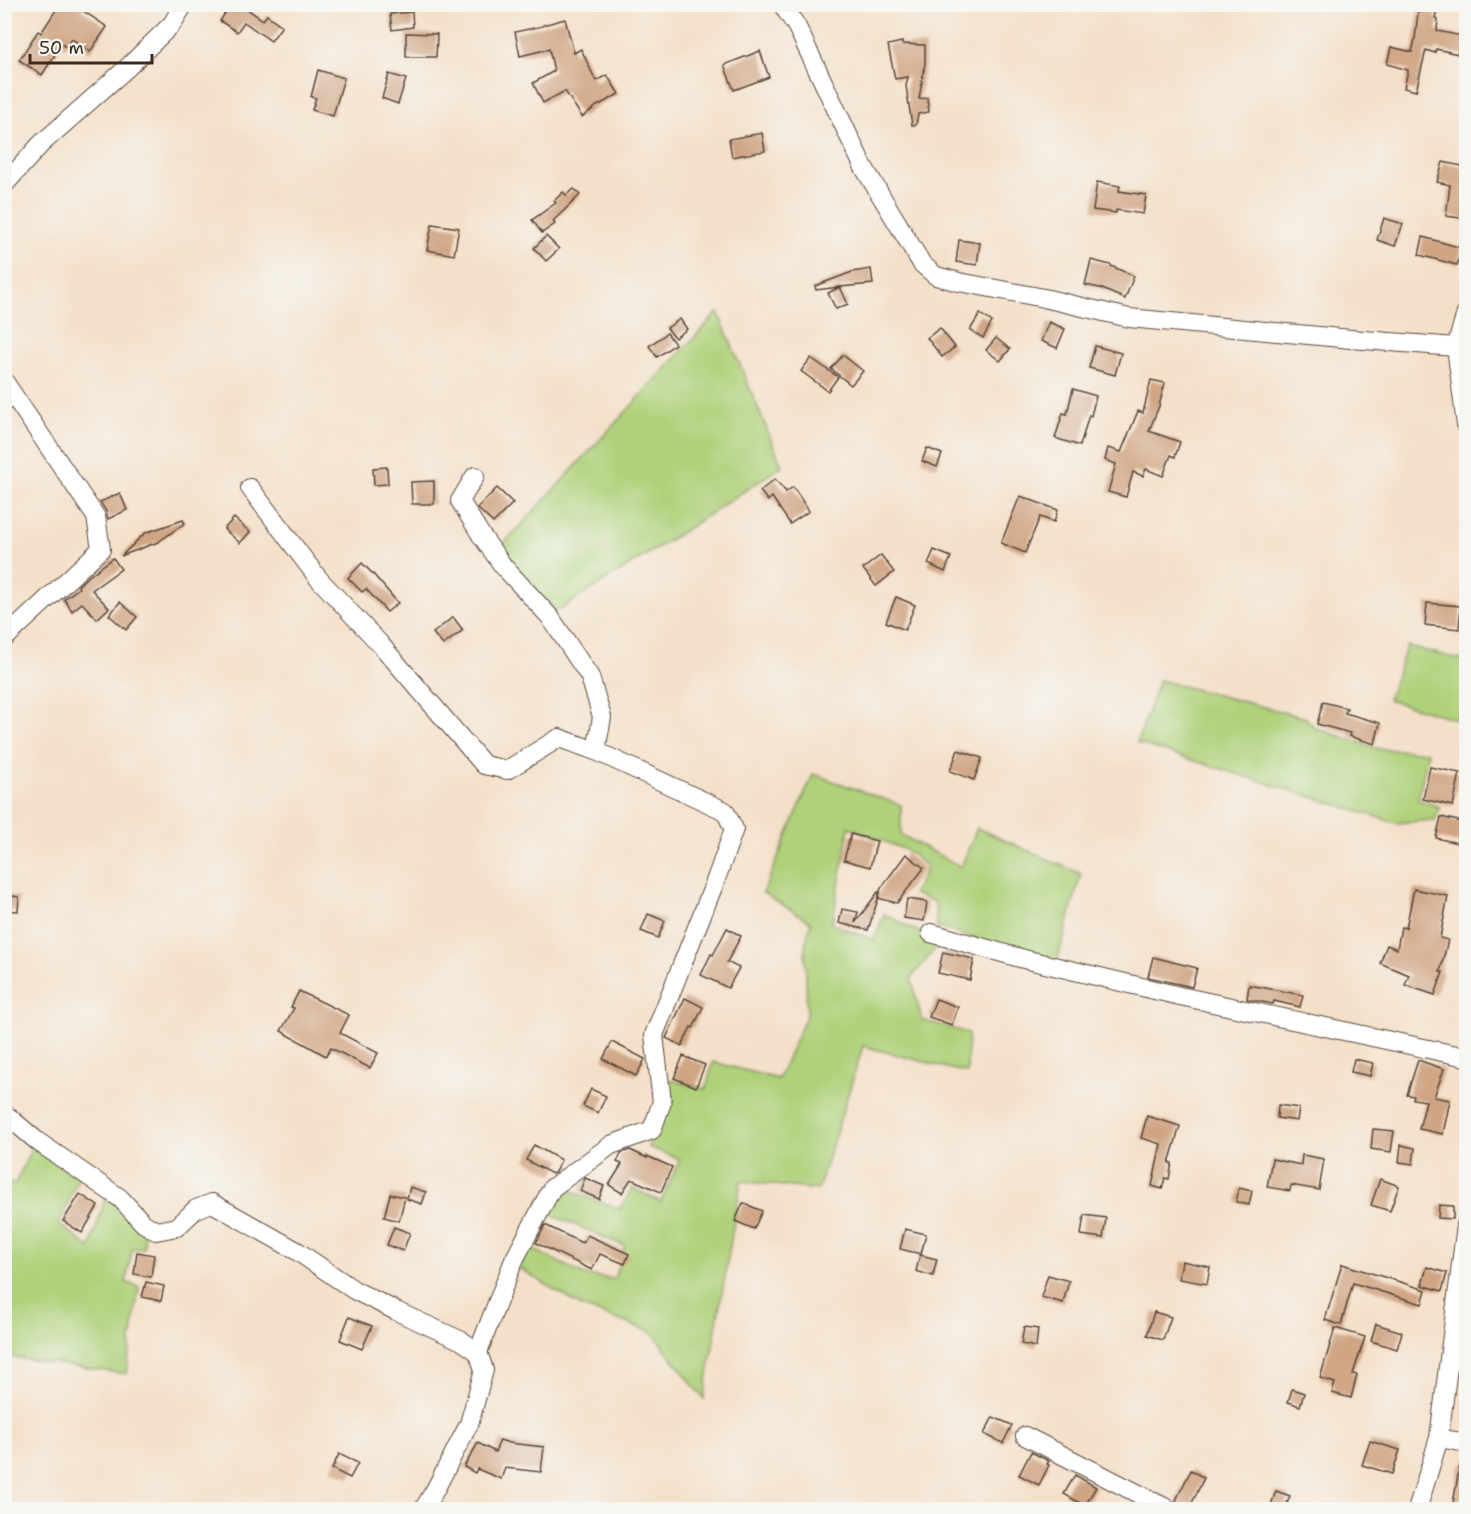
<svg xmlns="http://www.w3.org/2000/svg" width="1471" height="1514" viewBox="0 0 1471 1514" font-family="'Shantell Sans',sans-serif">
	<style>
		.green { fill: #afd17a; stroke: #757e4c; stroke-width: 1.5 }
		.building { fill: #d0a584 }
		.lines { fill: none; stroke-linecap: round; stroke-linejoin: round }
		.minor-casing { stroke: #574538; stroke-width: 20 }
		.minor { stroke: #fff; stroke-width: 18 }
	</style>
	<rect width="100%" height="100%" fill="#f6f6f2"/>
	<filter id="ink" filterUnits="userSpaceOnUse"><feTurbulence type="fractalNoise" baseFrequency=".0167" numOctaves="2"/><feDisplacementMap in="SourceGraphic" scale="12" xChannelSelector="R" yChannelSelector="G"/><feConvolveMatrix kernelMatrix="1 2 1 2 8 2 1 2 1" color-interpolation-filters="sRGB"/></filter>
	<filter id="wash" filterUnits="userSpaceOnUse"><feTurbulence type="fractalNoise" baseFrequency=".008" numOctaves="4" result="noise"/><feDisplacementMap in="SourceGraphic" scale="24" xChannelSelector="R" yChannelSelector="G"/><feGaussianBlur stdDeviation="1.35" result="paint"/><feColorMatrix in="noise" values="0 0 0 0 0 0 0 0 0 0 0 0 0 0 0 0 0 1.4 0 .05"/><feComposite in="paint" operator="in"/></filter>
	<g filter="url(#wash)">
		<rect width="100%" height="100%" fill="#f4e0c9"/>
		<g class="green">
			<path d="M718,312L782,466L693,525L556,612L499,549Z"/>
			<path d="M1407,646L1466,661V722L1388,700Z"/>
			<path d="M1159,680L1306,718L1315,728L1379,749L1428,752L1418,800L1440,807L1435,820L1396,823L1137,743Z"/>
			<path d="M813,774L901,805V835L961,867L977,828L1081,874L1057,962L936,927L935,902L913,894L927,867L908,851L849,827L832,924L874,940L884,914L940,943L911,978L922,1020L968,1033L967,1073L863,1046L818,1190L741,1181L704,1399L652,1332L582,1307L519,1268L528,1247L585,1275L614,1279L625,1246L547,1213L564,1189L620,1209L632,1188L661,1202L680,1159L648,1147L664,1102L670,1080L706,1089L713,1062L778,1079L807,1014L805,945L811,922L763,893Z"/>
			<path d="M33,1145L80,1174L59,1224L90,1248L106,1196L144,1231V1248L132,1249L126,1282L139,1287L126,1374L5,1356L4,1180L15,1184Z"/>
		</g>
		<g id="blocks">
			<g class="building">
				<path d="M60,4H86L82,10L107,27L90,52L72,39L65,47L62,44L42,75L19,60L38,31L41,33Z"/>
				<path d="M227,4H240L263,20L267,15L282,26L271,41L244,22L237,32L220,21L227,10L225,8Z"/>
				<path d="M1419,4H1438L1435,18L1438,19L1437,31L1467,37V56L1436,49L1435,53L1426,50L1416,91L1404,88L1408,70L1387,64L1391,47L1412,52L1415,39Z"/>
				<path d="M412,12L413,27L392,30L390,14Z"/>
				<path d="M565,19L574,53L581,49L596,81L607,75L619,94L597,106L582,117L565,91L543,103L533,83L554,71L549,49L520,56L515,32L543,26V25Z"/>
				<path d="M406,33L437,34L436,57H406Z"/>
				<path d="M902,42V44L925,45V63L919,99L927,98L929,112L918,114L916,125H912L906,86L908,77L895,79L888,45Z"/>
				<path d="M760,51L769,77L734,90L724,65Z"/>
				<path d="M318,70L344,78L333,116L312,110L316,98L311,97Z"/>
				<path d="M389,74L406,79L398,104L382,98Z"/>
				<path d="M762,133L765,151L732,157L729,139Z"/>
				<path d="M1443,162L1467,167V219L1446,216L1450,185L1437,182Z"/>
				<path d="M1097,182L1120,186L1119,191L1146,195L1143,214L1116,210V213L1093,210Z"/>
				<path d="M574,189L580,195L553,221L555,224L542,233L532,220L556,203L554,201L563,192L566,195Z"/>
				<path d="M1384,218L1403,224L1395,246L1377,240Z"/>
				<path d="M432,224L459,228L454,255L427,250Z"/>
				<path d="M546,236L559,249L546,261L534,248Z"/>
				<path d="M1423,237L1462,248L1457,265L1419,255Z"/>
				<path d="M959,240L980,243L977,265L956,262Z"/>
				<path d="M1091,260L1111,265V266L1134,276L1125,299L1100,288L1085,285Z"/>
				<path d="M871,269L873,284L840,287L848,304L836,309L828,293L840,287L816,290L815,286L852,272Z"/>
				<path d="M980,314L992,322L983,338L970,330Z"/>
				<path d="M680,319L687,329L675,338L667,328Z"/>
				<path d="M1049,322L1065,329L1057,348L1041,341Z"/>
				<path d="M940,328L955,347L942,357L927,338Z"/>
				<path d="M667,333L675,344L657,357L649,346Z"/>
				<path d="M996,338L1010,349L1000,361L986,350Z"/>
				<path d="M1095,346L1121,353L1115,375L1089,368Z"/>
				<path d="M843,355L863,371L851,385L831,369Z"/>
				<path d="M811,358L838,377L828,391L801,371Z"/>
				<path d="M1151,380L1165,383L1159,406L1149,431L1180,442L1175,457L1171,455L1163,476L1146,469L1143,476L1133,472L1126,497L1108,492L1116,464L1105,460L1108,448L1121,452L1138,411L1143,413Z"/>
				<path d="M1073,389L1096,396L1091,416L1089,415L1080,446L1055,438L1063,413L1067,414Z"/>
				<path d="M927,448L942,454L937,467L922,461Z"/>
				<path d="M387,467L388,484L374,485L373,468Z"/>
				<path d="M775,479L786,492L793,487L809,511L790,524L772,497L768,501L760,491Z"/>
				<path d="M434,481V504H412L411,482Z"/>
				<path d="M497,488L513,503L493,523L477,508Z"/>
				<path d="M120,493L127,510L108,519L106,511L100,502Z"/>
				<path d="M1020,496L1058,510L1054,522L1040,517L1025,553L1001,543Z"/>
				<path d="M234,518L250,532L240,543L224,529Z"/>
				<path d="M183,520L185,523L158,542L121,556L145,533Z"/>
				<path d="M934,550L951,557L945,572L928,564Z"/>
				<path d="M881,555L894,572L876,586L863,569Z"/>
				<path d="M113,558L121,569L92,590L109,608L97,619L82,603L72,611L64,599L79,588L78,586L85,579Z"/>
				<path d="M362,563L373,574L398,603L387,612L366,589L362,592L348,578Z"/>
				<path d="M896,597L915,605L905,630L886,622Z"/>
				<path d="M120,602L137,617L126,630L109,615Z"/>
				<path d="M1427,603L1461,606L1459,629L1425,625Z"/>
				<path d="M453,617L463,630L443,645L433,633Z"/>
				<path d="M1323,702L1347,708L1345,713L1380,723L1375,744L1349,736L1350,733L1317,724Z"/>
				<path d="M958,750L982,758L974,780L950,771Z"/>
				<path d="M1430,767L1460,773L1453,806L1423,799Z"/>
				<path d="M1441,817L1467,823L1462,844L1436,838Z"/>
				<path d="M851,834L877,841L870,867L844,860Z"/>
				<path d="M906,854L924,868L897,903L878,898L881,888Z"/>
				<path d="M1414,889L1448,896L1440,938L1448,940L1440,972H1443L1435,995L1405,985L1409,975L1380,963L1387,945L1397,949L1401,927L1406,928Z"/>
				<path d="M878,892L880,893L868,930L839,923L842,909L858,912L855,923Z"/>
				<path d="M4,895L19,897L18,911L4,910Z"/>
				<path d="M907,899L927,902L924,921L904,918Z"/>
				<path d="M648,914L665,921L658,938L641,931Z"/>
				<path d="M727,928L741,936L727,962L739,968L728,988L701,975L711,954L713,955Z"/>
				<path d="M943,952L974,959L970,980L938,973Z"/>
				<path d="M1153,957L1197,968L1192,987L1148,977Z"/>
				<path d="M1249,985L1303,995L1300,1007L1274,1001L1273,1004L1247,999Z"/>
				<path d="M299,991L349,1015L340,1033L378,1053L370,1068L331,1048L326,1056L281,1031L294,1008L291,1007Z"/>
				<path d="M685,998L703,1007L693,1028L691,1027L682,1046L666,1038Z"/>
				<path d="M936,999L958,1007L952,1025L929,1017Z"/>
				<path d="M612,1042L645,1059L636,1076L603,1059Z"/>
				<path d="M683,1056L705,1065L696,1087L674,1078Z"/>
				<path d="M1354,1059L1373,1063L1370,1076L1351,1072Z"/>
				<path d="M1418,1060L1444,1069L1434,1097L1450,1100L1443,1134L1419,1129L1426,1101L1413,1099L1414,1096L1407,1095Z"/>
				<path d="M591,1089L606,1096L598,1113L583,1106Z"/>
				<path d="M1278,1105L1299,1108L1297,1121L1277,1118Z"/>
				<path d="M1147,1116L1180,1126L1169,1163H1172L1169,1179L1165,1178L1162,1189L1152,1186L1161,1144L1141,1138Z"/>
				<path d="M1373,1129L1394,1131L1391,1152L1371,1149Z"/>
				<path d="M534,1145L561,1160L555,1172L552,1174L526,1160Z"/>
				<path d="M1401,1145L1415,1148L1413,1164L1399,1162Z"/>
				<path d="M630,1150L647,1158V1156L672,1167L661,1192L631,1179L622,1193L609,1185L622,1164L617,1162L621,1153Z"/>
				<path d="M1302,1155L1324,1159L1319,1190L1291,1185L1290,1191L1267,1187L1272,1159L1301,1165Z"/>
				<path d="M585,1178L604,1186L599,1199L580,1191Z"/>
				<path d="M1380,1179L1399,1186L1390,1211L1371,1205Z"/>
				<path d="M410,1187L426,1192L422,1204L407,1199Z"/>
				<path d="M1239,1188L1252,1191L1249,1205L1236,1202Z"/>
				<path d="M80,1194L98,1206L82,1233L63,1221Z"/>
				<path d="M390,1194L405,1197L399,1221L384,1217Z"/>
				<path d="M743,1203L762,1211L754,1229L735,1221Z"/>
				<path d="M1439,1205L1453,1206V1219L1438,1218Z"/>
				<path d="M1084,1215L1106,1218L1103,1238L1081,1235Z"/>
				<path d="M545,1225L582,1243L583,1241L584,1242L587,1235L629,1254L625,1264L600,1254L592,1270L536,1243Z"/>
				<path d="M394,1227L410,1233L403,1251L387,1245Z"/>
				<path d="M905,1229L926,1234L921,1254L900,1249Z"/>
				<path d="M137,1252L154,1255L151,1277L134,1274Z"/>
				<path d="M920,1255L937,1259L933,1276L916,1271Z"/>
				<path d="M1182,1261L1210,1267L1207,1284L1179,1279Z"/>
				<path d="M1342,1264L1426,1290L1422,1304L1353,1283L1341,1325L1325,1320Z"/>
				<path d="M1427,1267L1447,1273L1442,1291L1422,1285Z"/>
				<path d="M1048,1275L1069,1281L1063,1303L1041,1297Z"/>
				<path d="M146,1282L164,1286L161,1301L142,1297Z"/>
				<path d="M1154,1312L1171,1317L1163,1340L1147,1335Z"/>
				<path d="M349,1317L372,1326L362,1349L340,1340Z"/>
				<path d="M1376,1324L1402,1332L1397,1349L1371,1341Z"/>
				<path d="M1024,1327L1038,1329L1036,1347L1021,1344Z"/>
				<path d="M1335,1328L1365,1337L1353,1374L1357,1375L1351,1398L1332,1393L1335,1383L1320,1378Z"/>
				<path d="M1292,1389L1304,1393L1300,1406L1288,1402Z"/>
				<path d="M993,1417L1012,1425L1003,1443L984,1434Z"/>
				<path d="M500,1440L509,1443L544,1447L541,1472L505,1468L501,1479L477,1469L475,1473L464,1467L478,1443L495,1452Z"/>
				<path d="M1370,1441L1400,1450L1392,1474L1362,1465Z"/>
				<path d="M1031,1452L1049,1461L1047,1464L1049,1465L1039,1485L1019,1475Z"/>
				<path d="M339,1454L358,1463L350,1478L332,1469Z"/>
				<path d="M1460,1464L1467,1465V1509H1452Z"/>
				<path d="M1191,1470L1204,1478L1189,1509L1179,1504L1176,1500Z"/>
				<path d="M1075,1475L1096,1487L1085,1506L1064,1494Z"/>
				<path d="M1276,1491L1290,1496L1285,1509L1271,1505Z"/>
			</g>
		</g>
	</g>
	<g filter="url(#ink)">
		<use href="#blocks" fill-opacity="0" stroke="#574538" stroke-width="1.5"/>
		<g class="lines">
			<g class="minor-casing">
				<g id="minor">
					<path d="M782,4L797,27L863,166L922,264L936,276L959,282L1044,298L1129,318L1351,339L1456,347"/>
					<path d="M4,185L41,144L127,68L172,24L184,4"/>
					<path d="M1466,313L1456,347L1466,425"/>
					<path d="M4,381L96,517L101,549L4,639"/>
					<path d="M475,476L460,501L481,535L503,566L550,617L590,677L602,717L596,751"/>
					<path d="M250,488L318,578L381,645L484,765L507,770L559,738L596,751L725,811L734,829L715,882L654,1035L662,1102L652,1130L611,1145L552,1188L514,1260L478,1352"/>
					<path d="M931,933L1024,959L1180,996L1466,1057"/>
					<path d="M4,1113L37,1141L120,1198L143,1223L156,1231L177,1227L196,1209L212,1203L297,1251L354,1290L396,1311L462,1341L478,1352L484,1370L469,1424L435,1490L423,1510"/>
					<path d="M1025,1436L1170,1510"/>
					<path d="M1439,1438L1466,1443"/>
					<path d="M1417,1510L1439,1438L1466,1225"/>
				</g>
			</g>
			<use href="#minor" class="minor"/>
		</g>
	</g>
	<rect width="1471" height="1514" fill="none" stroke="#f6f6f2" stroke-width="24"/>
	<path d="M30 54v9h122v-9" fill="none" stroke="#3b2a1e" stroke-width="3"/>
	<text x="39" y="54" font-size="18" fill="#3b2a1e" stroke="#f6f6f2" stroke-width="4.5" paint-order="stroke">50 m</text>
</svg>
